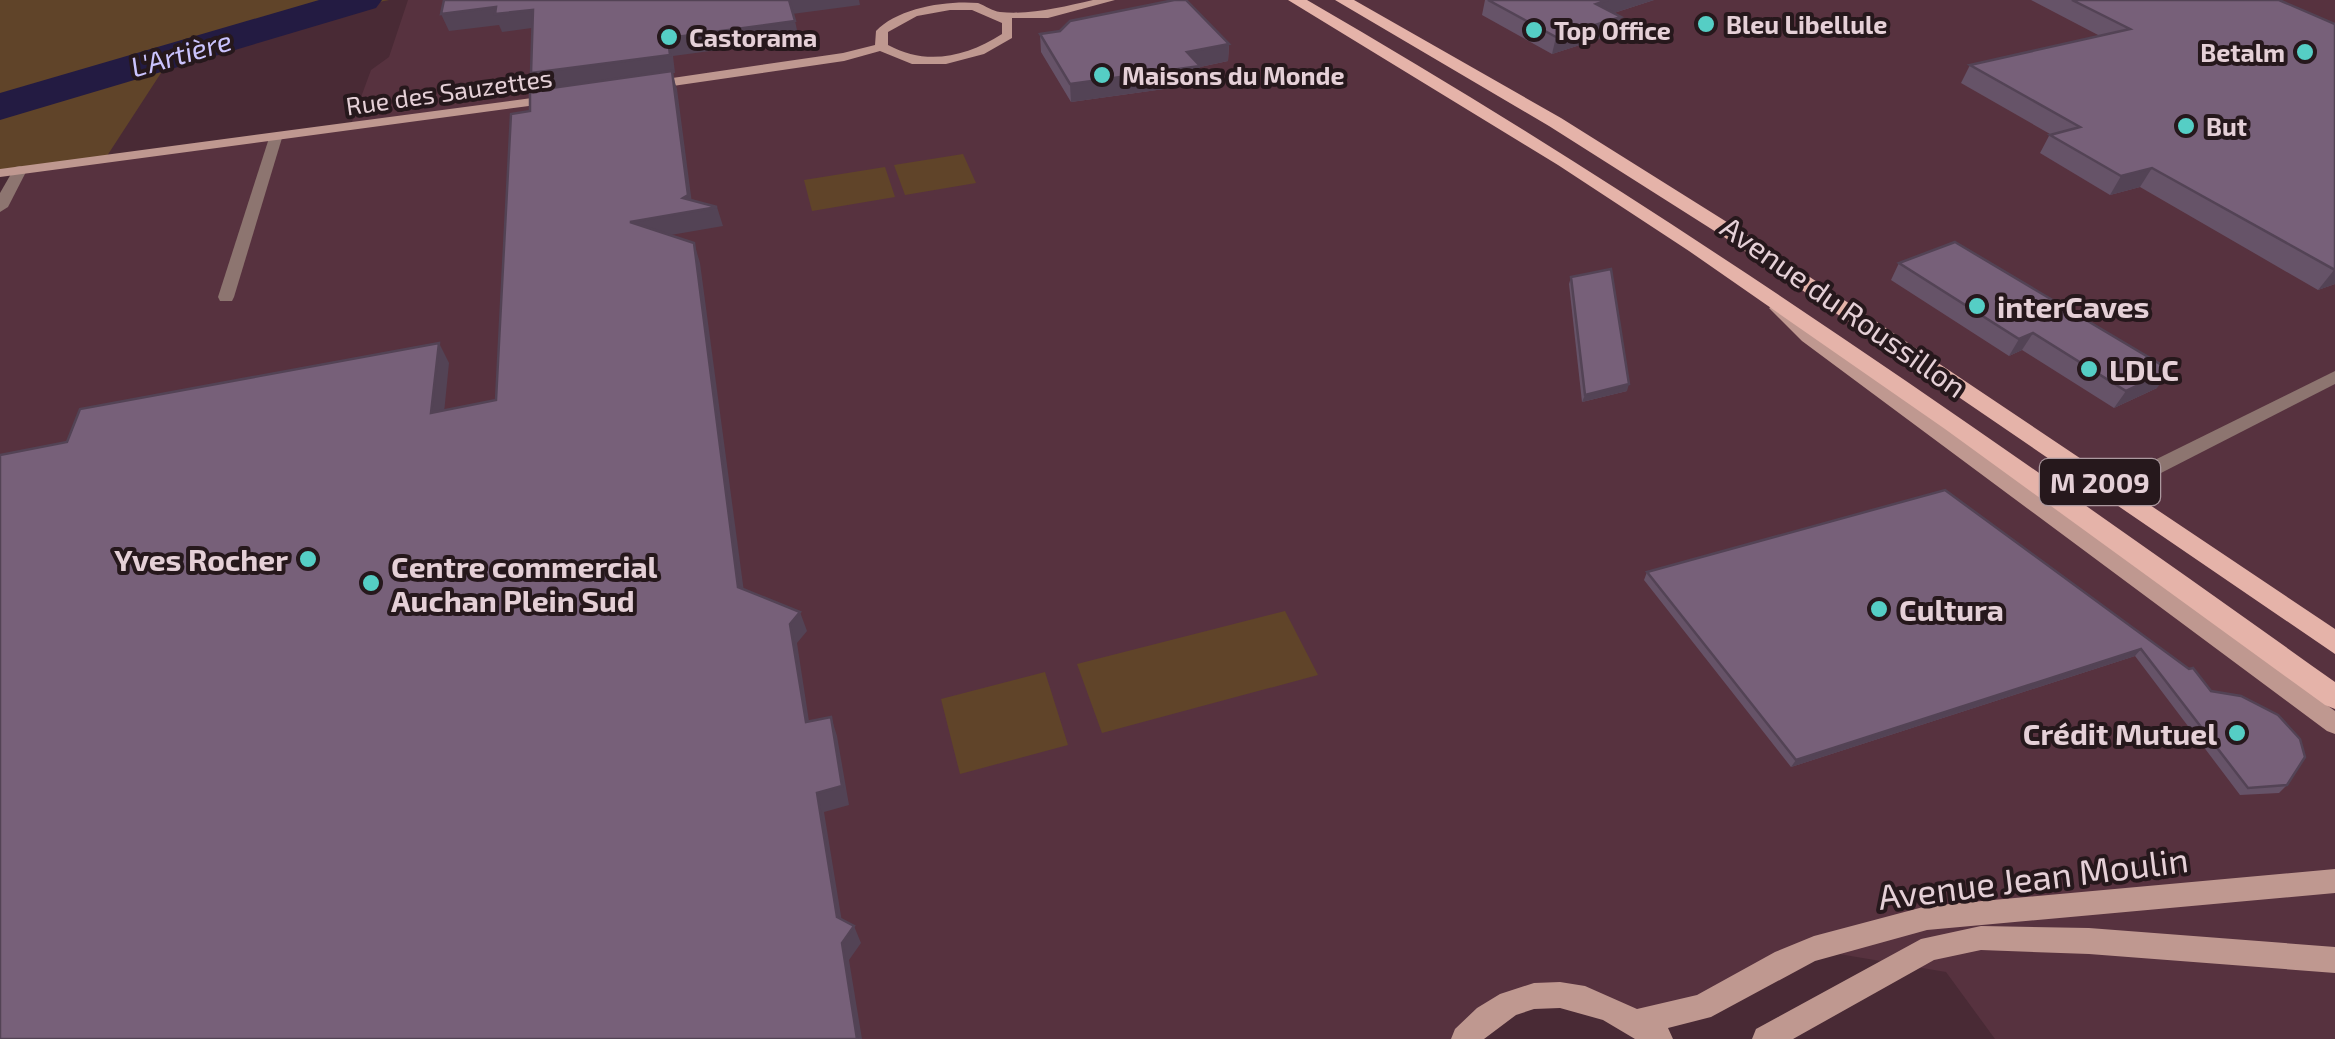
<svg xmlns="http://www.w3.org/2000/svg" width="2335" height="1039" viewBox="0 0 2335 1039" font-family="'Exo 2',sans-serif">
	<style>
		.built { fill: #57323f }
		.green { fill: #604429 }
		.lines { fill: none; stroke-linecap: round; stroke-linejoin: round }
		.river { fill: #231b42; fill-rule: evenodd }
		.street { fill: #8d7570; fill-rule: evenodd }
		.secondary { fill: #bf9890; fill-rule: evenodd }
		.primary { fill: #e5b3a9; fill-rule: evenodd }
		.wall { fill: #665368 }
		.shaded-wall { fill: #534355 }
		.building { fill: #776079; stroke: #534355; stroke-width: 2.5 }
		.poi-dot { fill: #55cec5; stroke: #26181c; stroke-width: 4 }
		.labels { text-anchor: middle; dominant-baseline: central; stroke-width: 8; stroke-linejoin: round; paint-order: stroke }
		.far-poi-label { font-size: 25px; font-weight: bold; fill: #e5d0d7; stroke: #26181c; text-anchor: start }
		.far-street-label { font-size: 25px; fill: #e5d0d7; stroke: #26181c }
		.far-water-label { font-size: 28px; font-style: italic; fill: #cbc4fe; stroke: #26181c }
		.shield { fill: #26181c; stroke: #ac999f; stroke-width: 2.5 }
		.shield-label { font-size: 28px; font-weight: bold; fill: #e5d0d7 }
		.street-label { font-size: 30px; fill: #e5d0d7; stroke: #26181c }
		.poi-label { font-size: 30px; font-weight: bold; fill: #e5d0d7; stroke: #26181c; text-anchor: start }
		.near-street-label { font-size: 35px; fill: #e5d0d7; stroke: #26181c }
	</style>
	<rect width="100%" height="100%" fill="#492a35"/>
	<path class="built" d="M408,0H2335V1039H1995L1946,972L1815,950L1671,1015L1548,994L1465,1039H0V208L20,170L350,127L371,70L389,57Z"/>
	<g class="green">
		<path d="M0,0H389L288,21L174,53L105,159L0,173Z"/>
		<path d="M963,154L976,183L905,195L894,165Z"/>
		<path d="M885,167L895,197L812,211L804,180Z"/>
		<path d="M1285,611L1318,675L1102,733L1077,664Z"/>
		<path d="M1045,672L1068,745L960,774L941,699Z"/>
	</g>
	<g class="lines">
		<path class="river" d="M319,0H382L376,8L0,120V93Z"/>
		<g class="street">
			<path d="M270,135L282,138L234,297L232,301H220L218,297Z"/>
			<path d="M20,166L27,170L8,207L0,212V193L15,167Z"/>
			<path d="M2335,371V384L2118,495L2111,497L2101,490L2104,485Z"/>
		</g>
		<g class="secondary">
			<path d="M1093,0H1115L1048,18H1012V38L984,54L946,64H912L880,51L844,61L652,89L645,85L652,81L843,53L875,45L876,31C897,8 947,0 978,3C986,6 992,11 1000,12C1031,15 1063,7 1093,0ZM950,10H972L1002,23V34C966,57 926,66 888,45V32L917,16Z"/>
			<path d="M554,95L559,96V102L0,177V169Z"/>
			<path d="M1777,303L1783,304L1814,333L2335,711V734L2327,731L1802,341L1769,308Z"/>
			<path d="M2335,869V893L1927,930L1815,961L1711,1017L1668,1028L1673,1039H1635L1603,1020L1560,1008L1534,1009L1516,1015L1484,1039H1451L1455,1029L1477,1008L1500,994L1534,983L1560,982L1585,986L1637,1009L1697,995L1775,952L1814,936L1927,906Z"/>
			<path d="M1981,926L2089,928L2335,947V973L2089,954L1981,950L1934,960L1793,1039H1752L1756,1029L1921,939Z"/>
		</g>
		<g class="primary">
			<path d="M1288,0H1307C1664,206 1999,443 2335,682V709L2325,705L1945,429L1689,251L1558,165Z"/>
			<path d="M1335,0H1354L1561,118L1738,229L2335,629V654L1724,237L1549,126Z"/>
		</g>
	</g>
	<g class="wall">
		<path d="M1485,0H1654L1614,13L1617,33L1552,54L1482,15Z"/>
		<path d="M2031,0H2279L2335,24V284L2318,290L2140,187L2110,195L2040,153L2050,134L1961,83L1970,65L2100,36Z"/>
		<path d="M1040,34L1229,44L1228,61L1200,67V84L1071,102L1041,52Z"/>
		<path d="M1899,263L2157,388L2114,408L2022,350L2009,356L1891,280Z"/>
		<path d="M1571,277L1627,391L1582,402L1569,284Z"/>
		<path d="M1945,490L2189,669L2287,785L2279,793L2240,795L2135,656L1791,767L1644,580L1647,572Z"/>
	</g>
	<g class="shaded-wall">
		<path d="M789,0H859L860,5L792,14Z"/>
		<path d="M1608,0H1654L1592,20L1596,4Z"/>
		<path d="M496,7L533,10L539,27L502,32L499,25L449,31L441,14Z"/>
		<path d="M1621,17L1617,33L1552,54L1556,37Z"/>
		<path d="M795,21L799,39L673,56L675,73H672L677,89L693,211L717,207L723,226L636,241L537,91L531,73L668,38Z"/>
		<path d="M1229,44L1228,61L1200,67V84L1071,102L1070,84L1187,52Z"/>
		<path d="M2152,168L2140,187L2110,195L2121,176Z"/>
		<path d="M694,243L700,263L746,607L738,587Z"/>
		<path d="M2334,270H2335V284L2318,290Z"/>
		<path d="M2033,333L2022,350L2009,356L2019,339Z"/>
		<path d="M439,343L449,363L442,433L431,413Z"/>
		<path d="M2170,370L2157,388L2114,408L2126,391Z"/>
		<path d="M1629,384L1627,391L1582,402L1585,395Z"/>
		<path d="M800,612L807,631L797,643L812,741L806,722L790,624Z"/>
		<path d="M2141,649L2135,656L1791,767L1796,760Z"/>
		<path d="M831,717L837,736L849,805L824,812L844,934L837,917L817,793Z"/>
		<path d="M854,926L861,943L849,960L862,1039H857L842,943Z"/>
	</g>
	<g class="building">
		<path d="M444,0H789L795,21L668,38L670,55L531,73L533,10L495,14L496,7L441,14Z"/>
		<path d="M1174,0H1186L1229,44L1187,52L1200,66L1070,84L1040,34L1060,31L1070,21Z"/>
		<path d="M1488,0H1608L1596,4L1621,17L1556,37Z"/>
		<path d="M2072,0H2279L2335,24V270L2152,168L2121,176L2050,135L2080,127L1970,65L2130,29Z"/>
		<path d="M672,71L688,195L683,198L717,207L630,222L694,243L738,587L800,612L790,624L806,722L831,717L842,786L817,793L837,917L854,926L842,943L857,1039H0V455L67,442L80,409L439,343L431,413L496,400L511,114L530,111V91Z"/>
		<path d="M1955,242L2170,370L2126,391L2033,333L2019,339L1899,263Z"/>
		<path d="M1611,269L1629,384L1585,395L1571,277Z"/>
		<path d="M1945,490L2189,669L2193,668L2211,691L2241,696L2278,715L2300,739L2305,757L2287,785L2248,788L2141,649L1796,760L1647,572Z"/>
	</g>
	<g class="poi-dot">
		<circle cx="1706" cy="24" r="10"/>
		<circle cx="1534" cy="30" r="10"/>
		<circle cx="669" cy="37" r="10"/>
		<circle cx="2305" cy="52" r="10"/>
		<circle cx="1102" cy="75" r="10"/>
		<circle cx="2186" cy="126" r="10"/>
		<circle cx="1977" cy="306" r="10"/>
		<circle cx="2089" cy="369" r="10"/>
		<circle cx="308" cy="559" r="10"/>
		<circle cx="371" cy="583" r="10"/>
		<circle cx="1879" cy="609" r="10"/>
		<circle cx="2237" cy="733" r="10"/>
	</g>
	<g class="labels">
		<g class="far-poi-label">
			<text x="1726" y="24">Bleu Libellule</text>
			<text x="1554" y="30">Top Office</text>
			<text x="689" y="37">Castorama</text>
			<text x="2285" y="52" text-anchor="end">Betalm</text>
			<text x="1122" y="75">Maisons du Monde</text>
			<text x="2206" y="126">But</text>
		</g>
		<g class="far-street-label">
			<text transform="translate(449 91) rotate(-8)">Rue des Sauzettes</text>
		</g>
		<g class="far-water-label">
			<text transform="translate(181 53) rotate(-16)">L'Artière</text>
		</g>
		<rect class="shield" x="2040" y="459" width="120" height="46" rx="8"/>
		<g class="shield-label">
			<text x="2100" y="482">M 2009</text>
		</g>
		<g class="street-label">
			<text transform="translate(1844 306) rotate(35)">Avenue du Roussillon</text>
		</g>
		<g class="poi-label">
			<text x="1997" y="306">interCaves</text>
			<text x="2109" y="369">LDLC</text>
			<text x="288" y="559" text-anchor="end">Yves Rocher</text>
			<text x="391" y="566">Centre commercial<tspan x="391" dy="34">Auchan Plein Sud</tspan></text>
			<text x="1899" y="609">Cultura</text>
			<text x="2217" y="733" text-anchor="end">Crédit Mutuel</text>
		</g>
		<g class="near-street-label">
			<text transform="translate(2033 877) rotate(-7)">Avenue Jean Moulin</text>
		</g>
	</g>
</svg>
